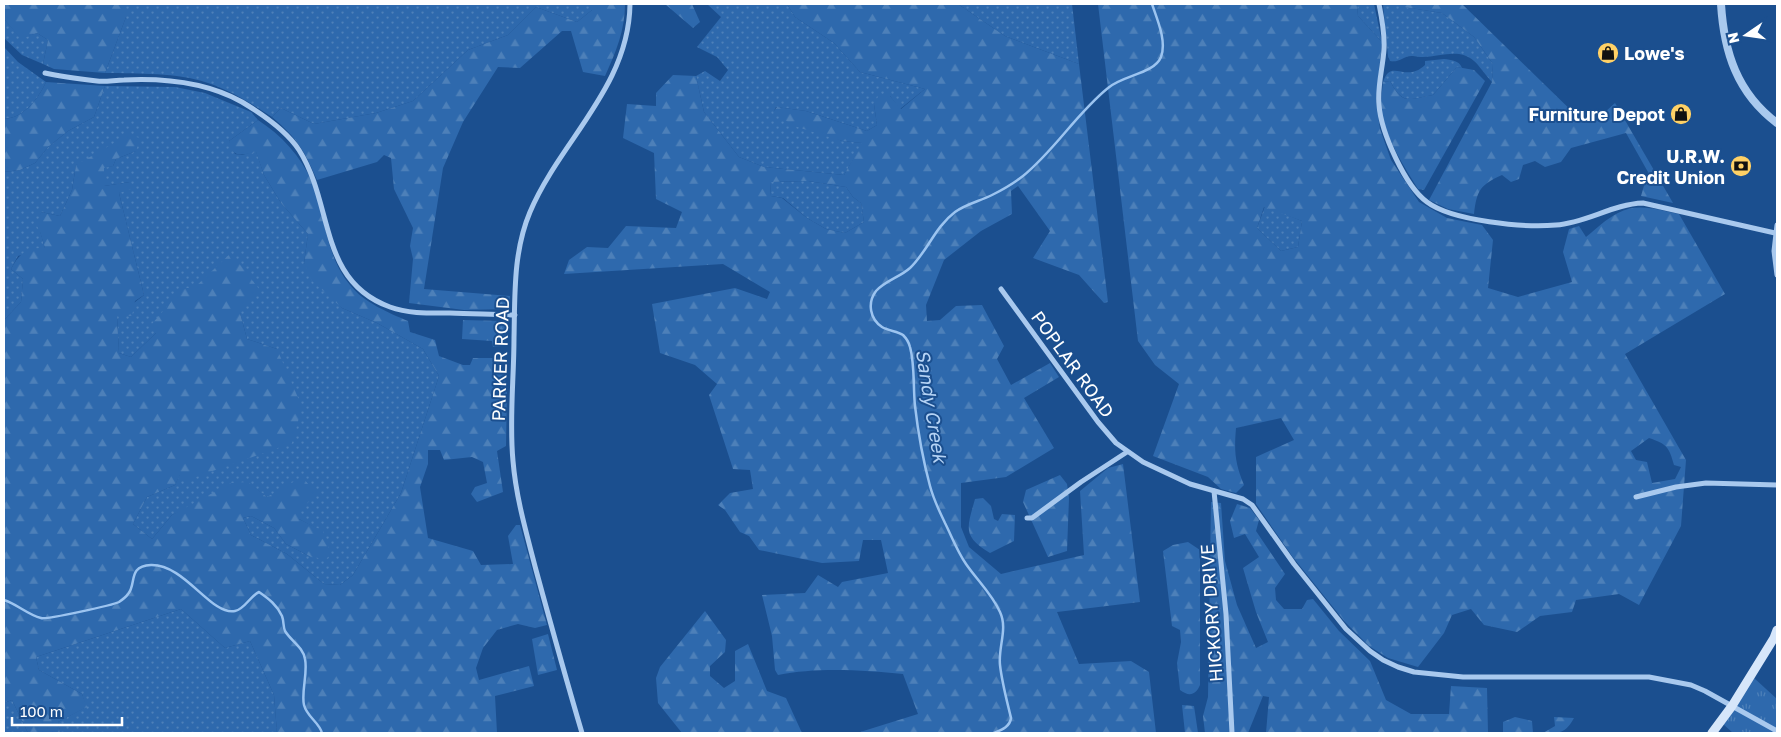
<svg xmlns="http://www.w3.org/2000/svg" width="1781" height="737" viewBox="0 0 1781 737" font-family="'Golos Text',sans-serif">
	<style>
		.grass { fill: url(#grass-dots) }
		.forest { fill: url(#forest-firs); fill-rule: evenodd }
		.park { fill: url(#park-tufts) }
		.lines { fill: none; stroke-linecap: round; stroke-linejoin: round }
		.stream { stroke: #9cc4f0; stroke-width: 2.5 }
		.minor { stroke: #a9c9ee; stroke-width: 5 }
		.tertiary { stroke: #a9c9ee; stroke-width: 8 }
		.secondary { stroke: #d6e6fa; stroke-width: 9 }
		.labels { text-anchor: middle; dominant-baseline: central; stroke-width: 4; stroke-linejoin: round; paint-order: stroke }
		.poi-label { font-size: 18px; font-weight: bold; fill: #fff; stroke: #1b4f8f; text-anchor: end }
		.street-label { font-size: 18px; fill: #fff; stroke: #1b4f8f }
		.water-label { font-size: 19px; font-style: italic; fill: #b5d3f5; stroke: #1b4f8f }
	</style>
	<defs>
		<pattern id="grass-dots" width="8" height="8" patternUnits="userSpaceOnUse" patternTransform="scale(1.25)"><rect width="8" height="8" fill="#2e69ad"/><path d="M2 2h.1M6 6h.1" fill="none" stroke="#4d80b9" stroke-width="1.8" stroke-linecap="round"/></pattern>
		<pattern id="forest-firs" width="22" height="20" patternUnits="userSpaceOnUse" patternTransform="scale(1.25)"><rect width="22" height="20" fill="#2e69ad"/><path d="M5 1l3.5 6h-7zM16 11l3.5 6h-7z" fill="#4d80b9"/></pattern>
		<pattern id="park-tufts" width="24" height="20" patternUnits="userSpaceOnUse" patternTransform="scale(1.25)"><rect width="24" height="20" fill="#2e69ad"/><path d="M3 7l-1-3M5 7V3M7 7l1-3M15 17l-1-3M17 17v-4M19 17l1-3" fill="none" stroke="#4d80b9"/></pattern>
	</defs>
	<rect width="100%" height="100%" fill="#1b4f8f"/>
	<g class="grass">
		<path d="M126,4H592V10L577,22L536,7L508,35L468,50L413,101L376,113L314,124L281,108L272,117C252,104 232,91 208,83C176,72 139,74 105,73L126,17Z"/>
		<path d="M707,4H787L795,17L834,43L860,72L925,89L900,109L890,96L874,104L877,125L867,131L806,111L776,107L774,111L842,141L863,143L844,175L764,167L739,157L704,112L696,76L705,71L720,81L728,70L717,57L697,47L721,17Z"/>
		<path d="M958,4H1072L1079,64L1005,36Z"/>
		<path d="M1357,4H1374L1382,42L1358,16Z"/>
		<path d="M1383,4H1404L1405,7L1442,13L1474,37L1493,64L1492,82C1487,77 1478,64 1474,61C1458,47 1439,58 1420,57C1418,57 1415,56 1413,56C1404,55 1400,63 1390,61L1388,56Z"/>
		<path d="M4,19L21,38L37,33L48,40L43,64L22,55L4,38Z"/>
		<path d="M4,47L18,62L46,82C38,99 24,118 4,119Z"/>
		<path d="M1444,59C1451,60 1459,60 1462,68L1457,67L1433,95C1409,99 1403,106 1390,81L1383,82C1391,57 1405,84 1425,65V61Z"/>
		<path d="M105,86L175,87L205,93L251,112L258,120L229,141L235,154L242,155L256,151L264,175L281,203L308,234L304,263L342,308L377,323L423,349L439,376L401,493L353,575L340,585L324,584L287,554L251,535L243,518L251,516L274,528L286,544L311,557L323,532L299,519V511L267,497L248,483L172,515L152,539L133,524L147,497L175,485L180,474L277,349L247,339L240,313L156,333L131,357L119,353L117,316L144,295L119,193L130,182L104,186V167L113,166L116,159L136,151L76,165L72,190L60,216L41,212L40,231L45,248L18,256L11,269L23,279L21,302L4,320V172L20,170L35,163L48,147L68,131L94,117Z"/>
		<path d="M808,181L846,187L853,197L861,203L864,222L845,233L826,229L807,218L783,198L771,196L770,182Z"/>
		<path d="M1265,206L1302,221L1298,247L1281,251L1257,228Z"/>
		<path d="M181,609L225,648L250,641L274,695L277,733H60L58,722L86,707L82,694L39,670L36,657Z"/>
		<path d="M12,700L28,733H4V703Z"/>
	</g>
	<g class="forest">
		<path d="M4,4H126V17L105,73L54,69L43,64L48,40L37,33L21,39L4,19Z"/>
		<path d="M592,4H625C625,30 616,52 605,76L583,72L571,31H562L520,68L498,67L463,122L443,168L424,289L510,296L509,309L464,310L409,303L413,259L410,246L413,228L394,189L391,158L384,155L377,162L317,180C304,150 298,139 272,117L281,108L314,124L376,113L413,101L468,50L508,35L536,7L577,22L592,10Z"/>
		<path d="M665,4H692L700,22L693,28Z"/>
		<path d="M787,4H958L1005,36L1079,64L1108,302L1104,303L1079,275L1033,258L1050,231L1018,186L1011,191L1012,214L981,231L944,260L926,305L927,321L940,320L956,306L982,305L1004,346L997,359L1011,385L1050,363L1059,377L1024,398L1054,448L1006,477L961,483V527L969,547L1001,574L1084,555L1080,491L1108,468L1123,464L1140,602L1057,612L1079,664L1131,661L1149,672L1156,733H857L918,714L903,674C864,670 816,667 778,675L775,670L772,636L762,595L805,593L818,575L838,587L842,582L888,573L881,540H863L859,561L822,563L759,550L749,536L740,532L725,510L718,505L730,493L753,489L750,470L733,469L709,395L717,384L695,365L660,353L652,304L735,288L767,299L770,292L723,264L564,274L569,260L587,247L608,248L626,226L676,228L682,212L656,199L654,153L623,138L627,104L656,106V93L673,75L696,76L704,112L739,157L764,167L844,175L862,143L842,141L794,126L773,112L777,107L806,111L867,131L877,125L874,104L879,95L890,96L901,109L925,89L860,72L834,43L795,17ZM808,181L846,187L853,197L861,203L864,222L845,233L826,229L807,218L782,198L771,196L770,182Z"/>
		<path d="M1098,4H1357L1358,16L1382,42L1376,101L1380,129L1391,160L1419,202L1447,218L1482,225L1493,240L1488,288L1518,297L1572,282L1563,252L1569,229L1579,226L1586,237C1596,229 1606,219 1618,213C1637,202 1659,210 1679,214L1725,294L1625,354L1686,460L1681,526L1639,605L1619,594L1576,600L1572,612L1540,616L1517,632L1484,625L1471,609L1452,615L1444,633L1418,667L1388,658L1369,646L1345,622L1292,556L1256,504V457L1294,440L1281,418L1236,428C1234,452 1235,463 1244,485L1236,493L1221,489L1208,477L1153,456L1179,384L1155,365L1138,341ZM1264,207L1302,221L1298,247L1281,251L1257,228ZM1649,438C1667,444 1669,447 1674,465L1681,467L1675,479L1652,483L1647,462L1636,460L1631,451Z"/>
		<path d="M1404,4H1462L1582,121L1593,123L1615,103L1673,203L1641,196L1648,172L1626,133L1571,148L1561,162L1545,167L1535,161L1523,165L1519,179L1511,182L1502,175C1480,185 1477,190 1474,214L1448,209L1429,200L1492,82L1493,64L1474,37L1442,13L1404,7Z"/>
		<path d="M1457,67L1474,70L1485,81L1424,190L1418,189C1404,166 1387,141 1382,114C1380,104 1382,93 1383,82L1390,81C1403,106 1408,99 1433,95Z"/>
		<path d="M46,82L105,86L94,117L68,131L48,147L35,163L20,170L4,172V119C24,118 38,99 46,82Z"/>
		<path d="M258,120C281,135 301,156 312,182C326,217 325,255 350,285C363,302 389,313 408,321L410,332L435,340L439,356L463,365H470L473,358H501L507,390L506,446L497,451L503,492L477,502L471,494L475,487L487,483L483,462L472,457L444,460L440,450H428V464L420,487L428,538L473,551L481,565L513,564L508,536L516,525H520L547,625L535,628L518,624L497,630L483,648L476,668L479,680L529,666L534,686L495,696L497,733H277L274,695L250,641L225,648L181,609L36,657L39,670L82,694L87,707L58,722L60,733H28L12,700L4,703V320L21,302L23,279L11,269C19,254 26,247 45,248L40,232L37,226L41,212L60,216L72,190L76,165L128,135L140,138L136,151L116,159L113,166L104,168V186L130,182L131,189L119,193L144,295L135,301L132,316H117L119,353L131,357L156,333L151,325L183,288H194L231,253L259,289L240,313L247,339L277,349L302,407L292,443L187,480L180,475L175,485L147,497L133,524L152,539L172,515L231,483L248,482L267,497L302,477L317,494L299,511V519L323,531L331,554L326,559L311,557L286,544L274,528L251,516L243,518L251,535L287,554L324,584L340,585L353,575L401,493L439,376L423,349L377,323L342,308L312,281L304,263L308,234L281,203L264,175L256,152C242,155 232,159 229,141Z"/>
		<path d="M463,320L501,321L508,324L505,346L493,347L492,341L462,339Z"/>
		<path d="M1060,475L1067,484L1069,498L1067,551L1048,557L1023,502L1026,490Z"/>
		<path d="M983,498L991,506L994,519L998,521L1002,514L1015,515L1014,541L990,553C962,536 967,528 975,499Z"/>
		<path d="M1211,502L1221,503L1225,561L1237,605L1256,648L1268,642L1256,612L1243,568L1259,557L1245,534L1234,538L1230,521L1237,504L1250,508L1259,520L1256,531L1285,574L1275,588L1276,600L1284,609H1302L1307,600L1313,599L1339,631L1370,661L1386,700L1411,714H1449L1451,686L1487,688L1488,733H1266L1269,697L1263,696L1248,733H1205L1203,716L1208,697Z"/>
		<path d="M1188,542L1200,550V685C1196,695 1189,697 1180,690L1177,663L1181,642L1180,630L1172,626L1163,551L1173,545Z"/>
		<path d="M705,611L726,640L725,652L710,666V676L724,688L735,681V651L748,644L767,691L786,698L802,733H682L658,703L656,678L660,667Z"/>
		<path d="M548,634L557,670L538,675L532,639Z"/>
		<path d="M1182,705L1194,706L1198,733H1185Z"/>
		<path d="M1515,717L1532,721L1533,733H1503V722Z"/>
		<path d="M1554,717L1574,718C1565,734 1560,733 1543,733L1555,726Z"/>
	</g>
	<path class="park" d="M1754,678L1777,699V733H1733L1723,724Z"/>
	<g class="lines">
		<g class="stream">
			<path d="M4,600C17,604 28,615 41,618C46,620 113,605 119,602C122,600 126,597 128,594C137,584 127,566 151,565C185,564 211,616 235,611C245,609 250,596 259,592C269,599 277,605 282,616C284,621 283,627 285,631C291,641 303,647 305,659C308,673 301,692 304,705C307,717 319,722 322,733"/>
			<path d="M994,733C1001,730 1010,727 1011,718C1007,701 1002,683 1000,665C998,647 1008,629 1000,612C992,594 977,580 966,564C957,551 952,537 945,523C939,510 934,501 930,486C923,460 918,432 915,406C913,387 915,365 910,347C909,343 906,338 903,335C898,331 888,331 882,327C870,319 867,303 876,291C885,281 900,277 910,268C927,252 935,227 955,212C966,204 980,201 992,195C1002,190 1014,183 1023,176C1055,150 1076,114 1108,88C1123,75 1154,74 1161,57C1167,41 1157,19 1152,4"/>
		</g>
		<g class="minor">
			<path d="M1379,4C1382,19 1385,34 1384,49C1383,67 1377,87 1379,105C1381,132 1405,186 1427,202C1452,221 1525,228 1556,225C1586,223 1613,204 1643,203L1775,233"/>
			<path d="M45,73C63,77 80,79 97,81C106,82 115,80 124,80C164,78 206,82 242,102C262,114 286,130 299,150C334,205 318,281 390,307C409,314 431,313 450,313C472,314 493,314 515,315"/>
			<path d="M1777,225L1774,251L1777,275"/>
			<path d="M1001,289L1098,422L1116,443L1143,462L1190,484L1243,499L1252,505L1294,564L1346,629L1370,651L1383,660L1398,667L1414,672L1463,677H1649L1691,685L1705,691L1777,731"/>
			<path d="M1214,491L1226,614L1232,733"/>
			<path d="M1636,497L1676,487L1706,483L1777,485"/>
			<path d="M1027,518H1032L1081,482L1127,452"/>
			<path d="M582,733C566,679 551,625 536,570C527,535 516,498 513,461C509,420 514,379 514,338C515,296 513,252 530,212C560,141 629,87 630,4"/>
		</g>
		<path class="tertiary" d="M1721,4C1724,52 1737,93 1777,123"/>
		<path class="secondary" d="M1712,733L1732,706L1774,638L1777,630"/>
	</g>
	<defs>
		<g id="shop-disc" transform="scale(1.125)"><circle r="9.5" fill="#ffd166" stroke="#1b4f8f"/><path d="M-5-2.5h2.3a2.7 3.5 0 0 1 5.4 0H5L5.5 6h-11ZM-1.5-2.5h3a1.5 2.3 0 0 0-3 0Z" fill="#111"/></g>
		<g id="bank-disc" transform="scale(1.125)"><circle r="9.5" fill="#ffd166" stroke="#1b4f8f"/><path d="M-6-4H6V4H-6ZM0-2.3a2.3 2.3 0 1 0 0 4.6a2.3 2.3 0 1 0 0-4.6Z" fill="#111"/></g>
	</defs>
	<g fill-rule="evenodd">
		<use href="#shop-disc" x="1608" y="53"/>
		<use href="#shop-disc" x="1681" y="114"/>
		<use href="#bank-disc" x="1741" y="166"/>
	</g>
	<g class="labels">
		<g class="poi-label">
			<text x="1624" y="53" text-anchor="start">Lowe's</text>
			<text x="1665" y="114">Furniture Depot</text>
			<text x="1725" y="156">U.R.W.<tspan x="1725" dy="21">Credit Union</tspan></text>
		</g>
		<g class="street-label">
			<text transform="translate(500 359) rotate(-88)">PARKER ROAD</text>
			<text transform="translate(1073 364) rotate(54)">POPLAR ROAD</text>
			<text transform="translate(1211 613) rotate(-94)">HICKORY DRIVE</text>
		</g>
		<g class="water-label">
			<text transform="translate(932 406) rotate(81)">Sandy Creek</text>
		</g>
	</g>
	<rect width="1781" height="737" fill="none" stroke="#ffffff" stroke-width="10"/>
	<g transform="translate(1746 35) rotate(257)" stroke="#1b4f8f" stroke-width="4" paint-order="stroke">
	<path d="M0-4L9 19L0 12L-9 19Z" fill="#ffffff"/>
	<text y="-8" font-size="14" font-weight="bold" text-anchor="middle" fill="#ffffff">N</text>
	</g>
	<path d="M12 717v8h110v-8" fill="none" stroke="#ffffff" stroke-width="2.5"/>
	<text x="20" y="717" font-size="15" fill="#ffffff" stroke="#1b4f8f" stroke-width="4" paint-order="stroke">100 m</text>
</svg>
